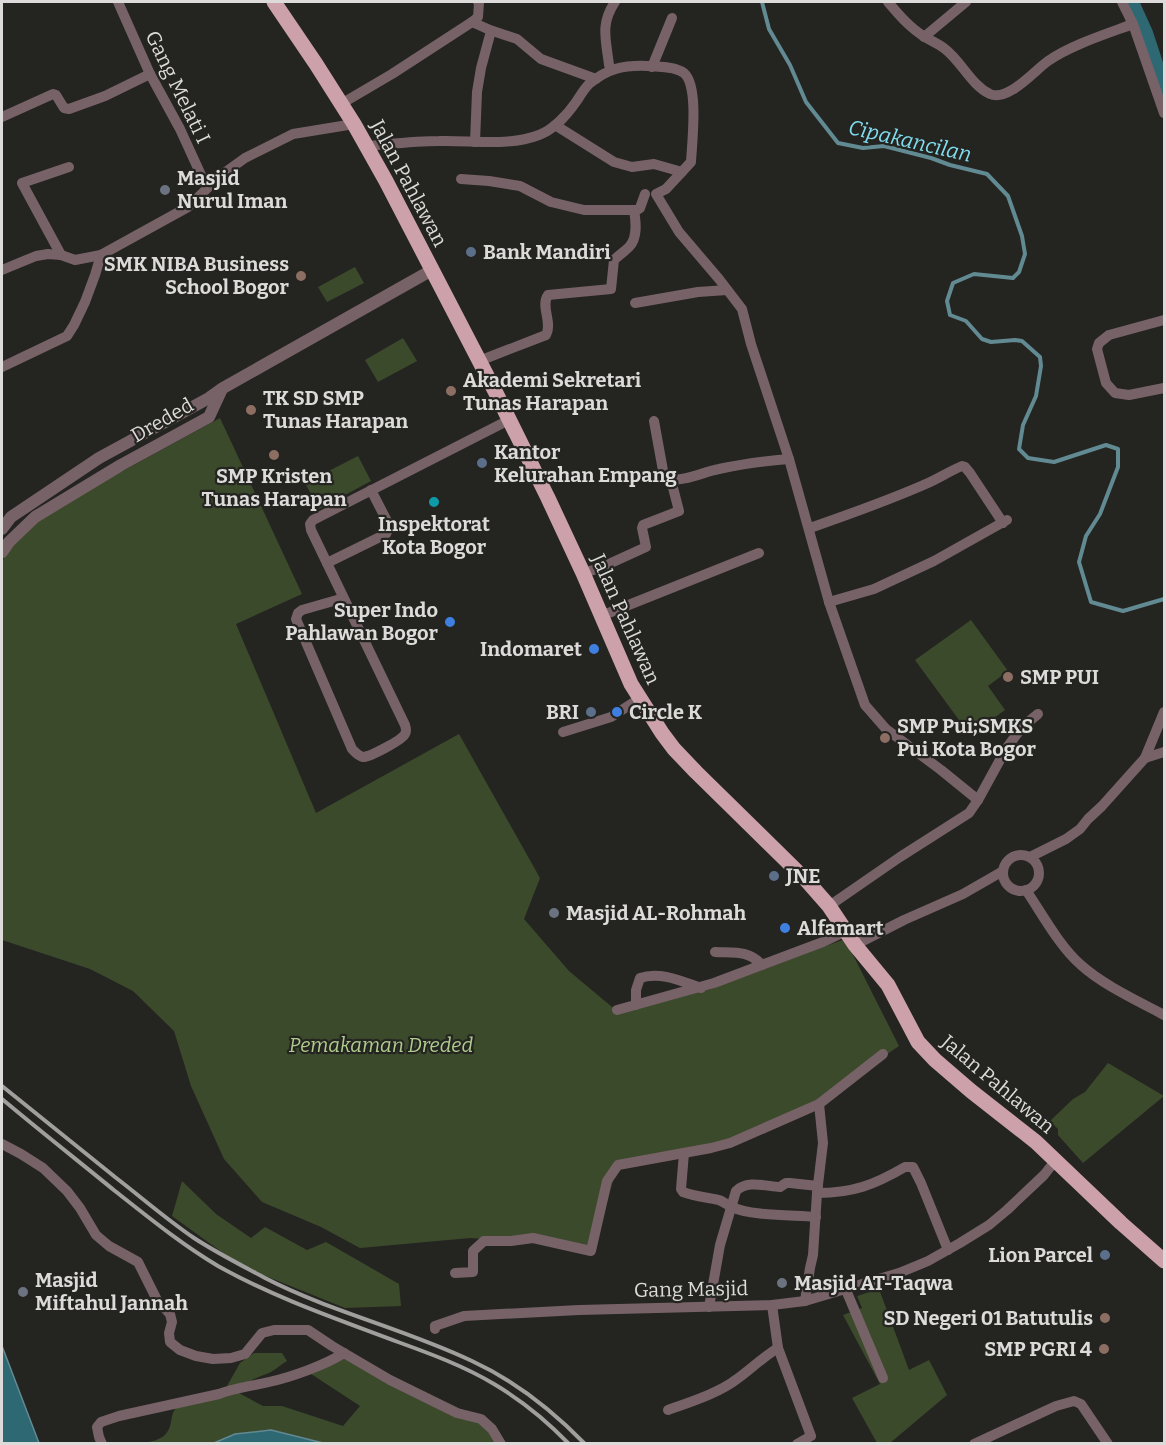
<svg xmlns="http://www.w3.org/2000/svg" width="1166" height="1445" viewBox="0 0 1166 1445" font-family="Bitter,serif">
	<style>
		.green { fill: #3c4a2c }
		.water { fill: #2e6873; stroke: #628a92; stroke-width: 1.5 }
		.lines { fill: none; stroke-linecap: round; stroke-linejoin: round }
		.stream { stroke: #628a92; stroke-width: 4 }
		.canal { stroke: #2e6873; stroke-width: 14 }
		.minor { stroke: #776267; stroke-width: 10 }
		.tertiary { stroke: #776267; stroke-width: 12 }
		.primary { stroke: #cca1aa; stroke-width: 15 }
		.rail { stroke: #a09f9d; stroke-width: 4 }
		.worship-dot { fill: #6b7280; stroke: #242421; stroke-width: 2 }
		.service-dot { fill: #5c6f8a; stroke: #242421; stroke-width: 2 }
		.education-dot { fill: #8d6e63; stroke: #242421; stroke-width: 2 }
		.culture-dot { fill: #0f9aa8; stroke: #242421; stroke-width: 2 }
		.shop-dot { fill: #3f7fe0; stroke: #242421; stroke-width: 2 }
		.labels { text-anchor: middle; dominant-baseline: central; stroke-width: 4.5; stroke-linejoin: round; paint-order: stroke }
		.street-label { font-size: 20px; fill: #dcdbd9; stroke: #242421 }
		.poi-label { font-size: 20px; font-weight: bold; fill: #dcdbd9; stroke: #242421; text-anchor: start }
		.park-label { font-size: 20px; font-style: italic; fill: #afcc8c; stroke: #242421 }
		.water-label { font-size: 21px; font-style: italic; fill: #80ddef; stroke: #242421 }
	</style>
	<rect width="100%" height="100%" fill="#242421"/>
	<g class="green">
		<path d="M355,267L364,283L327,302L318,287Z"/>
		<path d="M403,338L417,361L378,382L365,360Z"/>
		<path d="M220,418L302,594L236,624L316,813L459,734L540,878L524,919L569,971L612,1007L708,990L845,939L899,1046L792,1119L700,1154L617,1165L594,1253L530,1242L470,1238L360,1248L321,1227L262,1202L224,1159L191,1086L174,1031L133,991L90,969L2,940V561L13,544L44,514Z"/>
		<path d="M358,456L371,481L319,509L305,483Z"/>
		<path d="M971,620L1008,671L988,686L1005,710L970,735L915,660Z"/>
		<path d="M1108,1063L1164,1096L1083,1163L1058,1135V1129L1050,1121L1073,1099L1085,1092Z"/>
		<path d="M182,1181L216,1214L251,1238L265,1227L307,1250L326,1242L399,1284L401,1306L345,1308L241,1266L172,1216Z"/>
		<path d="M879,1289L909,1370L929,1360L947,1395L890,1443H877L852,1398L880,1384L843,1315L862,1308L857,1296Z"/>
		<path d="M254,1353H282L287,1361C282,1364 276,1369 271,1372C258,1378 246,1379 239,1393L263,1406H282L343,1426L360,1406L305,1370L344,1353L481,1419L501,1443H323L271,1430L235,1434L214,1443L128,1444C143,1442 165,1444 170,1426C172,1420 171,1414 176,1408L223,1393L240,1363Z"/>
	</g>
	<g class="water">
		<path d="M2,1346L39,1443H2Z"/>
		<path d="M271,1430L323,1443H214L235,1434Z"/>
	</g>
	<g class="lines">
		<path class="stream" d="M762,2L769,29L790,65L806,102L838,143L863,148L884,146L931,158L950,165L987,174L1008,196L1022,236L1025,254L1019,272L1013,278L974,274L953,283L947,301L950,315L966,321L982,339L991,342L1015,340L1022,341L1040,357L1041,366L1036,396L1023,425L1019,449L1028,458L1054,462L1106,445L1118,449V467L1100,514L1086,536L1079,562L1091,602L1123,611L1164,599"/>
		<path class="canal" d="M1132,2L1146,33L1164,88"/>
		<g class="minor">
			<path d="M118,2L150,74L180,129L207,188"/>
			<path d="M888,2C899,15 910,28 925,37C931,41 939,44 945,49C961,61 971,85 990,94C1008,102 1034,71 1048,61C1071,45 1106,34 1133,24"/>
			<path d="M1122,2L1133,24L1164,113"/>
			<path d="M472,22L490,30L517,39L541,59L596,79"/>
			<path d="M924,37L966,2"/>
			<path d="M652,67L672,18"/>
			<path d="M611,69L609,65C606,39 600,24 615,2"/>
			<path d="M341,104L392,74L472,22L478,17L479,3L478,2"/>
			<path d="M2,117L53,94L56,95L64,108L69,109L105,96L150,74"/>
			<path d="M555,125L614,162L632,167L654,164L682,172"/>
			<path d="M475,142L477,92L481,68L491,31"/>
			<path d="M367,146C391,144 415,141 439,141C472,140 507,147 539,135C553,130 567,115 576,102C580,96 584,89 589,84C608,68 624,65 648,66C659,67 675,66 684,73C699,86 692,142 691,162L666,189L656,194L679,232L719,279L742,309L751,344L789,459L829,602L865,705L886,729L941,770L978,800"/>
			<path d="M461,179L489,181L520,186L551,202L584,210H637L640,208L645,194"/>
			<path d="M61,255L22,183L69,167"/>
			<path d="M2,270L36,256L48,254L61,255L75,260L101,255L188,207L220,176L245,158L293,134L354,124"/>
			<path d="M635,303L698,292L727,290"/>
			<path d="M1164,320L1109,335L1099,343L1097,349L1106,383L1115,393L1129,395L1164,388"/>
			<path d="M479,361L546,335C553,323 540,306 548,295L611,289L614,260C619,255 624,252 629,247C638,238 636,222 634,210"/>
			<path d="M2,367L67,336L74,325L85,302L95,275L101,255"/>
			<path d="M654,421L664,476L668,479C684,482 703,472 719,469C742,464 765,461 789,459"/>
			<path d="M810,528C850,514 890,500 928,483C939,478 950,471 962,466L965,467L970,473L1003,523"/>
			<path d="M327,563L386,534L389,528L388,523L371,490"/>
			<path d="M583,573L600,568L646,547L642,528L643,525L679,511L671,480"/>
			<path d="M344,598L302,610L298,613L296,619L352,749C355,752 358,756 363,757C370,757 402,740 405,734C407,731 406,729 405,725L311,530L310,524L313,520L509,420"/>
			<path d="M829,602L874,589L934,561L1007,520"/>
			<path d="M601,616L759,553"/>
			<path d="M563,732L611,717L639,699"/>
			<path d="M1145,758L1164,752"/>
			<circle cx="1021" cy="873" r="18"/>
			<path d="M1030,857L1066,839L1080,829L1088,819L1102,806L1145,758L1164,712"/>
			<path d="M1026,890C1042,914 1060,947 1081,965C1103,985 1138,1001 1164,1015"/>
			<path d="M829,906L900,857L969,813L978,800L1006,749L1022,727L1038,714"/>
			<path d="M855,945L904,920L963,894L1003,871"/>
			<path d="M715,952C734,953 749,950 762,965"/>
			<path d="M636,1005V990L640,978C660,971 681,981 701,988"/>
			<path d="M617,1010L714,983L823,942L846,931"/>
			<path d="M2,1144L21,1154L43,1168L67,1191L80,1208L96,1235L109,1246L138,1262L157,1300L170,1314L172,1322L169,1333L170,1342L180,1350L196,1356L213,1359L231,1358L245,1354L262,1333L274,1330H308L332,1346L390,1380L457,1413L481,1419L492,1429L501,1444"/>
			<path d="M684,1153L681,1189L683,1192C696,1197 707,1197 719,1200C724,1202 727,1205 732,1207C750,1216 794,1215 816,1217"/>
			<path d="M817,1193C853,1193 874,1185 905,1167H913L921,1183L948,1250"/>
			<path d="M455,1273L473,1272V1251L484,1241H511L533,1238L591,1251L607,1181L618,1165L711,1148L730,1143L819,1104L883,1054"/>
			<path d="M846,1290L883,1378"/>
			<path d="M805,1301L810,1268L813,1255L817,1193L823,1143L819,1104"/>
			<path d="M772,1305L778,1348L811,1436L797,1444"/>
			<path d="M709,1307L720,1245L736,1191C747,1180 765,1186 780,1187L786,1183H790L818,1186"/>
			<path d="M435,1329V1326L464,1316L579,1310L772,1305L805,1301L899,1273L928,1261L960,1243L989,1225L1007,1210L1044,1175L1055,1161"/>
			<path d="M668,1410C690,1402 719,1393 737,1379C751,1369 763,1357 778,1348"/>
			<path d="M102,1444L99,1437L97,1427L101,1422L119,1416L219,1394C235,1388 252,1386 269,1382C292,1377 325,1365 344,1353"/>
			<path d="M974,1444L1056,1406L1074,1401L1081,1404L1108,1444"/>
		</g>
		<g class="tertiary">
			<path d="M2,529L11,517L99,458L209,398L223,388L432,270"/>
			<path d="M2,552L9,542L35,517L121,465L209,417L222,389"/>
		</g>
		<path class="primary" d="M274,2L316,64L354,124L386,181L497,395L548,498L583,573L631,684L662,733L674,749L696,772L807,881L829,906L855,945L888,985L918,1042L935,1060L971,1091L1036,1142L1121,1223L1164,1261"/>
		<g class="rail">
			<path d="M2,1086C39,1116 77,1146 115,1177C141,1197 166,1219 194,1238C217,1253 241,1265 265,1278C331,1312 405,1329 472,1361C513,1380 553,1411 585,1444"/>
			<path d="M2,1099C39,1130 77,1160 115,1191C148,1217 181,1244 218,1266C275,1298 337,1319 398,1342C431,1354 464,1366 494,1384C521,1400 547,1421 569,1444"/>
		</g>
	</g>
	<g class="worship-dot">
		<circle cx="165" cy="190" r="6"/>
		<circle cx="554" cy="913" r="6"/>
		<circle cx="782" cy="1283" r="6"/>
		<circle cx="23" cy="1292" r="6"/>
	</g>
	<g class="service-dot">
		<circle cx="471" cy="252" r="6"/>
		<circle cx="482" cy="463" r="6"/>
		<circle cx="591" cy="712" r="6"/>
		<circle cx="774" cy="876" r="6"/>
		<circle cx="1105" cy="1255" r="6"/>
	</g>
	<g class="education-dot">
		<circle cx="301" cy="276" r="6"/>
		<circle cx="451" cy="391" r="6"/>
		<circle cx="251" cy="410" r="6"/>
		<circle cx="274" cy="455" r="6"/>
		<circle cx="1008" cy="677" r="6"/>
		<circle cx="885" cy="738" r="6"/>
		<circle cx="1105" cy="1318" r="6"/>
		<circle cx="1104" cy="1349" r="6"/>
	</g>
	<circle class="culture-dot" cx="434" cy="502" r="6"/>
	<g class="shop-dot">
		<circle cx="450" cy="622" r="6"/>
		<circle cx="594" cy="649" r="6"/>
		<circle cx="617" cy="712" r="6"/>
		<circle cx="785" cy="928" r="6"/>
	</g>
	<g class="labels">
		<g class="street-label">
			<text transform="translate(178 87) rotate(64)">Gang Melati I</text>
			<text transform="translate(409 183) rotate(62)">Jalan Pahlawan</text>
			<text transform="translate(162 420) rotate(-30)">Dreded</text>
			<text transform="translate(626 619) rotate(66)">Jalan Pahlawan</text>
			<text transform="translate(998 1084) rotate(40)">Jalan Pahlawan</text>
			<text transform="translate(691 1289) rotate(-1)">Gang Masjid</text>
		</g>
		<g class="poi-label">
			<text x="177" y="178">Masjid<tspan x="177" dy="23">Nurul Iman</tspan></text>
			<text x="483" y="252">Bank Mandiri</text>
			<text x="289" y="264" text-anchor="end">SMK NIBA Business<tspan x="289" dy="23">School Bogor</tspan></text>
			<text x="463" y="380">Akademi Sekretari<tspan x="463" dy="23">Tunas Harapan</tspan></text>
			<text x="263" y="398">TK SD SMP<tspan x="263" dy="23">Tunas Harapan</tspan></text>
			<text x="494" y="452">Kantor<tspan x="494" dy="23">Kelurahan Empang</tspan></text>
			<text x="274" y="476" text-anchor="middle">SMP Kristen<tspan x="274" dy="23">Tunas Harapan</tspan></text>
			<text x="434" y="524" text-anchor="middle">Inspektorat<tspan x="434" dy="23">Kota Bogor</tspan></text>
			<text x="438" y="610" text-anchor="end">Super Indo<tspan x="438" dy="23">Pahlawan Bogor</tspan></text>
			<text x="582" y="649" text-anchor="end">Indomaret</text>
			<text x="1020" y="677">SMP PUI</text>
			<text x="579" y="712" text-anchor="end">BRI</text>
			<text x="629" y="712">Circle K</text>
			<text x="897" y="726">SMP Pui;SMKS<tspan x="897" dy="23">Pui Kota Bogor</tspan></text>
			<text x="786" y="876">JNE</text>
			<text x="566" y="913">Masjid AL-Rohmah</text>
			<text x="797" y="928">Alfamart</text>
			<text x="1093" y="1255" text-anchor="end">Lion Parcel</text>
			<text x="35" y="1280">Masjid<tspan x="35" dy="23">Miftahul Jannah</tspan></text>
			<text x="794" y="1283">Masjid AT-Taqwa</text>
			<text x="1093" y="1318" text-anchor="end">SD Negeri 01 Batutulis</text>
			<text x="1092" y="1349" text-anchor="end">SMP PGRI 4</text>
		</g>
		<g class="park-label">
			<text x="381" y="1045">Pemakaman Dreded</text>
		</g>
		<g class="water-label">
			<text transform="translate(910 141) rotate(13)">Cipakancilan</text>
		</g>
	</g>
	<rect width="1166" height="1445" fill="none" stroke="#dcdbd9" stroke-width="6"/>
</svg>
